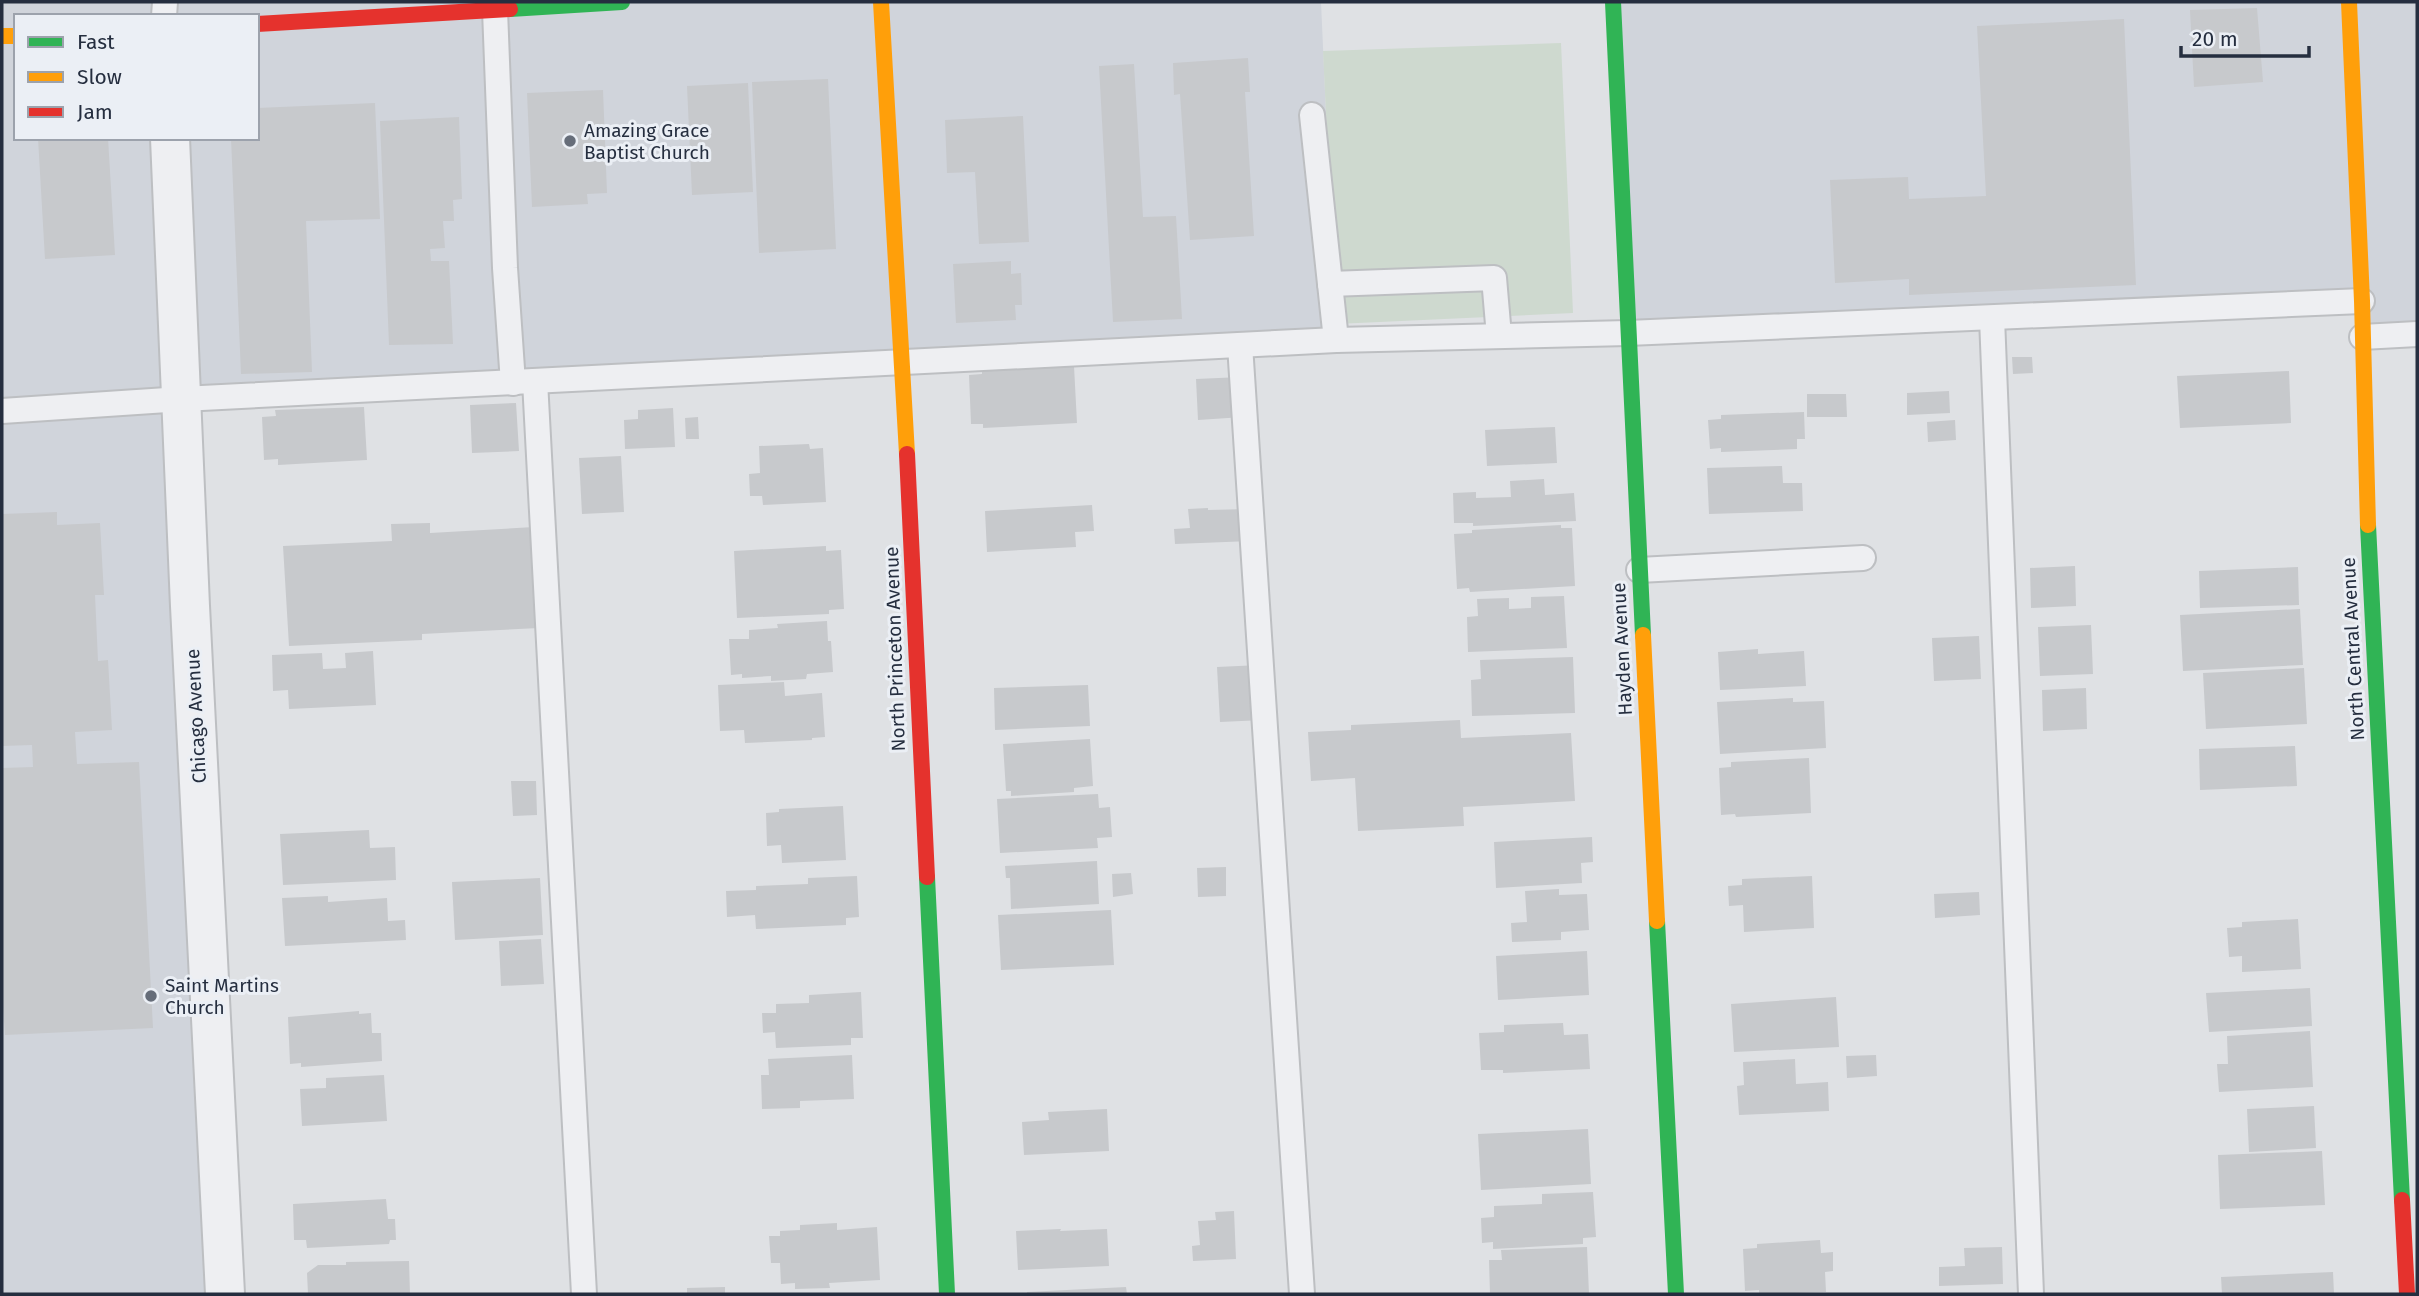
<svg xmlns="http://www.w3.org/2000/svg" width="2419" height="1296" viewBox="0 0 2419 1296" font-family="'Fira Sans',sans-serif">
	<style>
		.built { fill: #d0d4db; fill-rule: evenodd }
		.green { fill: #ced9cf }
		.building { fill: #c7c9cc }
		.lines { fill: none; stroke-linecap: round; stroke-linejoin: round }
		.lane-casing { stroke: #bdbfc2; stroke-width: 28 }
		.street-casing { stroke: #bdbfc2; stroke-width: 42 }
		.lane { stroke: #eeeff2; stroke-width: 24 }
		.street { stroke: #eeeff2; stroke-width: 38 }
		.fast { stroke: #30b455; stroke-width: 16 }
		.slow { stroke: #ff9f0a; stroke-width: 16 }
		.jam { stroke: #e5322d; stroke-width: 16 }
		.poi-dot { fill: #666d79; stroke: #ebeff5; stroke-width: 2.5 }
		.labels { text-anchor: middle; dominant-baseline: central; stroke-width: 6; stroke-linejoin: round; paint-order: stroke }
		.poi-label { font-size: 19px; fill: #252e3f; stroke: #ebeff5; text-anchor: start }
		.street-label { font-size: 19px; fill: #252e3f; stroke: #ebeff5 }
	</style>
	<rect width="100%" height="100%" fill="#dfe1e4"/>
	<g class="built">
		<path d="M2,2H1321L1336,340L182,399L226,1294H2ZM16,16H257V138H16Z"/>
		<path d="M1613,2H2417V334L2362,337V302L1628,333Z"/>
	</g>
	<path class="green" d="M1561,43L1573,313L1336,324L1323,51Z"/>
	<g class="building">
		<path d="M2257,8L2263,82L2194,87L2190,10Z"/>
		<path d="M2124,19L2136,285L1909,295V279L1835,283L1830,180L1908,177L1909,199L1986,196L1977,26Z"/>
		<path d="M1248,58L1250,92H1245L1254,236L1190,240L1180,94L1174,95L1173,63Z"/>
		<path d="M1134,64L1143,217L1176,216L1182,319L1113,322L1099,66Z"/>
		<path d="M828,79L836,249L759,253L752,82Z"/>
		<path d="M748,83L753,192L692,195L687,86Z"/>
		<path d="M603,90L607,193L587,194L588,204L532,207L527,93Z"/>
		<path d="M375,103L380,219L306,221L312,372L241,374L231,138H257V108Z"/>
		<path d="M1023,116L1029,242L979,244L975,172L947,173L945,120Z"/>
		<path d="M459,117L462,199L453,200L454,221H443L445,248L430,249L431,261H449L453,344L389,345L380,121Z"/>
		<path d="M38,138H108L115,255L45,259Z"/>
		<path d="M1011,261V274L1021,273L1022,305H1015L1016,320L956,323L953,264Z"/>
		<path d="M2012,357H2032L2033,373L2013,374Z"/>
		<path d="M1074,366L1077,423L983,428V424H971L969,375L982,374V370Z"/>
		<path d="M2289,371L2291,423L2180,428L2177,376Z"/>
		<path d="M1241,377L1243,417L1198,420L1196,379Z"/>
		<path d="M1949,391L1950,413L1907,415V393Z"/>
		<path d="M1807,394H1846L1847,417H1807Z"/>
		<path d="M516,403L519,451L472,453L470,405Z"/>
		<path d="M364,407L367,460L278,465V459L264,460L262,417L276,416L275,410Z"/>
		<path d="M673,408L675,447L625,449L624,420L638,419V410Z"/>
		<path d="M1804,412L1805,439H1797V449L1721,452V448L1710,449L1708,420L1721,419V415Z"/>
		<path d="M698,417L699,439H686L685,418Z"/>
		<path d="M1955,420L1956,440L1928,442L1927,422Z"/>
		<path d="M1555,427L1557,463L1487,466L1485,430Z"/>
		<path d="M809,444L810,449L823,448L826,502L763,505L762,496H750L749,474L760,473L759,446Z"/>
		<path d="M621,456L624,512L582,514L579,458Z"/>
		<path d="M1782,466L1783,483H1802L1803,511L1709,514L1707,468Z"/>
		<path d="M1544,479L1545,495L1574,493L1576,521L1473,526V523H1454L1453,493L1476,492V498L1511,497L1510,481Z"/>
		<path d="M1092,505L1094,531L1075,532L1076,547L987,552L985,511Z"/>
		<path d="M1208,508V510L1249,509L1251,541L1175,544L1174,529L1190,528L1188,509Z"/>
		<path d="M57,512V525L100,523L104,595H95L98,661L108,660L112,730L75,732L77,764L139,762L153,1028L5,1035L2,993V768L33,767L32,745L2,746V514Z"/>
		<path d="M430,523V533L534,527L539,628L422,634V640L289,646L283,546L392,541L391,524Z"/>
		<path d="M1561,525V528H1572L1575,586L1470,592L1469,588L1457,589L1454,534L1472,533V530Z"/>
		<path d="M826,546V551L841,550L844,609L829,610V614L737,618L734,551Z"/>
		<path d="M2075,566L2076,606L2031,608L2030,568Z"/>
		<path d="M2298,567L2299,605L2200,608L2199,571Z"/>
		<path d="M1564,596L1567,648L1468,652L1467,617L1478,616L1477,599L1509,598V609L1531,608V597Z"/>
		<path d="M2300,609L2303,665L2183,671L2180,615Z"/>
		<path d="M827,621L828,641H831L833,672L807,674L806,679L771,681V676L742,678V674L731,675L729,639H749V630L778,628L777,624Z"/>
		<path d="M2091,625L2093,674L2040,676L2038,627Z"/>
		<path d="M1979,636L1981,679L1934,681L1932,638Z"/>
		<path d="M1758,649V654L1804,651L1806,686L1720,690L1718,652Z"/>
		<path d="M373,651L376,705L289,709L288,690L273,691L272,655L322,653L323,669L346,668L345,653Z"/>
		<path d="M1573,657L1575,713L1472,716L1471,680L1481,679L1480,660Z"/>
		<path d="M1260,665L1263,720L1220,722L1217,667Z"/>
		<path d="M2304,668L2307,724L2206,729L2203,673Z"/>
		<path d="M784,682L785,696L822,693L825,737L812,738V740L745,743L744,730L720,731L718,685Z"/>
		<path d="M1088,685L1090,726L995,730L994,688Z"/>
		<path d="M2086,688L2087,729L2043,731L2042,690Z"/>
		<path d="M1793,698V702L1824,701L1826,748L1720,754L1717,702Z"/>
		<path d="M1460,720L1461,738L1571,733L1575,801L1463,807L1464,826L1358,831L1355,778L1311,781L1308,732L1351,730V725Z"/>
		<path d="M1090,739L1093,786L1074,788V792L1011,796V791H1006L1003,744Z"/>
		<path d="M2295,746L2297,786L2200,790L2199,749Z"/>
		<path d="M1809,758L1811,813L1736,817L1735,814L1721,815L1719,768L1731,767V762Z"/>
		<path d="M511,781H536L537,815L513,816Z"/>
		<path d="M1098,794L1099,808L1110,807L1112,837L1097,838L1098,848L1000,853L997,799Z"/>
		<path d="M843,806L846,860L782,863L781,845L767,846L766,813L779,812V809Z"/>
		<path d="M369,830L370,848L395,847L396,880L283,885L280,834Z"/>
		<path d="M1592,837L1593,862L1581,863L1582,883L1496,888L1494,842Z"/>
		<path d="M1097,861L1099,904L1011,909L1010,878H1006L1005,866Z"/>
		<path d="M1226,867V896L1198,897L1197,868Z"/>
		<path d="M1131,873L1133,894L1113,897L1112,874Z"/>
		<path d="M857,876L859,917L846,918V925L756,929L755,915L727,917L726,891L756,890V886L808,884V878Z"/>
		<path d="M1812,876L1814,928L1744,932L1743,905L1729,906L1728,886L1742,885V879Z"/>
		<path d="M540,878L543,935L455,940L452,882Z"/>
		<path d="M1559,889V895L1587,894L1589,930L1561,932V940L1512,942L1511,923L1527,922L1525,891Z"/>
		<path d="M1979,892L1980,915L1935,918L1934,894Z"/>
		<path d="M328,896V902L387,898L388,921L405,920L406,940L285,946L282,898Z"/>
		<path d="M1111,910L1114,965L1001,970L998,915Z"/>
		<path d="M2298,919L2301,969L2242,972V956L2229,957L2227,928L2242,927V922Z"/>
		<path d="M541,939L544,984L501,986L499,941Z"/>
		<path d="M1587,951L1589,995L1498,1000L1496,956Z"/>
		<path d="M2310,988L2312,1026L2209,1032L2206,993Z"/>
		<path d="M861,992L863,1038H851V1045L776,1048L775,1032L763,1033L762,1013H776V1004L809,1003V995Z"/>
		<path d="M1836,997L1839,1047L1734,1052L1731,1004Z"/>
		<path d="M359,1011V1014L371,1013L372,1033H381L382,1061L301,1067V1063L290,1064L288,1017Z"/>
		<path d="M1563,1023L1564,1035L1588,1034L1590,1069L1503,1073V1070H1481L1479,1033L1504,1032V1025Z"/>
		<path d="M2310,1031L2313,1087L2219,1092L2217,1064H2228L2227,1036Z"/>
		<path d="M852,1055L854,1099L800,1101V1108L762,1109L761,1075H769L768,1059Z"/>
		<path d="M1876,1055L1877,1076L1847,1078L1846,1056Z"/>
		<path d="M1795,1059L1796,1084L1828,1082L1829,1111L1739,1115L1737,1086L1744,1085L1743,1062Z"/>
		<path d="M384,1075L387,1121L302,1126L300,1089L326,1088V1078Z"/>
		<path d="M2314,1106L2316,1148L2249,1152L2247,1109Z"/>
		<path d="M1107,1109L1109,1151L1024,1155L1022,1122L1049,1120L1048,1112Z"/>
		<path d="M1588,1129L1591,1184L1481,1190L1478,1134Z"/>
		<path d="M2322,1151L2325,1205L2220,1209L2218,1155Z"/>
		<path d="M1593,1192L1596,1237L1583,1238V1244L1493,1249V1242L1482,1243L1481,1218L1494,1217V1206L1542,1204V1194Z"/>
		<path d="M386,1199L388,1219H395L396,1240H390L389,1244L307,1248L306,1240H294L293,1204Z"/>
		<path d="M1234,1211L1236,1259L1193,1261L1192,1246L1200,1245L1198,1221L1216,1220L1215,1212Z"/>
		<path d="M837,1223V1230L877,1227L880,1280L829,1283L830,1288L795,1289V1283L781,1284L780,1263H771L769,1236H780V1231L800,1230V1225Z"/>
		<path d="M1061,1229L1060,1231L1107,1229L1109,1266L1018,1270L1016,1231Z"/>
		<path d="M1820,1240L1821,1253L1833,1252V1271L1825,1272L1826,1292L1759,1294V1290L1745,1291L1743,1249L1757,1248V1244Z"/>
		<path d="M1587,1247L1589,1294H1490L1489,1260H1502L1501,1250Z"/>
		<path d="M2002,1247L2003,1284L1939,1286V1267L1965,1266L1964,1248Z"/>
		<path d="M409,1261L410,1294H308L307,1273L318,1265H346V1262Z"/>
		<path d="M2333,1272L2334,1294H2222L2221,1277Z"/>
		<path d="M725,1287V1294H687V1288Z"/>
		<path d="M1126,1287L1127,1294H1027V1292Z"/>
	</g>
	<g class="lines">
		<g class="lane-casing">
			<g id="lane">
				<path d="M495,10L505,268L513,383"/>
				<path d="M164,16L165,2"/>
				<path d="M1312,115L1336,340"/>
				<path d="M1330,284L1494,278L1499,336"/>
				<path d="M1992,318L2031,1294"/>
				<path d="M2362,337L2417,334"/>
				<path d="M1240,345L1302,1294"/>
				<path d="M535,381L584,1294"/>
				<path d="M2,411L182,399L1336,340L1628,333L2362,301"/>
				<path d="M1639,570L1863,558"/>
			</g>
		</g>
		<g class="street-casing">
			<path id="street" d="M170,138L190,606L225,1294"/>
		</g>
		<use href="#lane" class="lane"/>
		<use href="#street" class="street"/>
		<g class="fast">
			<path d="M1613,2L1643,635"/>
			<path d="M510,9L622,2"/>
			<path d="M2368,525L2402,1200"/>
			<path d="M927,877L947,1294"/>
			<path d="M1657,921L1676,1294"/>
		</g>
		<g class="slow">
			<path d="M881,2L907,454"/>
			<path d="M2349,2L2362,301L2368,525"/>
			<path d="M2,36H16"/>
			<path d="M1643,635L1657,921"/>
		</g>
		<g class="jam">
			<path d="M257,24L510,9"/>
			<path d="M907,454L927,877"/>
			<path d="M2402,1200L2407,1294"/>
		</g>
	</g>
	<g class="poi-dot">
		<circle cx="570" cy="141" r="7"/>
		<circle cx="151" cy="996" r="7"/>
	</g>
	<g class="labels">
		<g class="poi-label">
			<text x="584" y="130">Amazing Grace<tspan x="584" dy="22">Baptist Church</tspan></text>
			<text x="165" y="985">Saint Martins<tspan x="165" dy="22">Church</tspan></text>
		</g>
		<g class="street-label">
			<text transform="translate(895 649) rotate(-92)">North Princeton Avenue</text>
			<text transform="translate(1622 649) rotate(-93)">Hayden Avenue</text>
			<text transform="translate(2353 649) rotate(-93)">North Central Avenue</text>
			<text transform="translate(196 716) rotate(-93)">Chicago Avenue</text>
		</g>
	</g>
	<rect width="2419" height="1296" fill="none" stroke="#252e3f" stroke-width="7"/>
	<rect x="14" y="14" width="245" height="126" fill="#ebeff5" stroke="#9ca2ac" stroke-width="2"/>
	<rect x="28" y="37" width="35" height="10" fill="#30b455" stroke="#9ca2ac" stroke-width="2"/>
	<text x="77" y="49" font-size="21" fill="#252e3f">Fast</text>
	<rect x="28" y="72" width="35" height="10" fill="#ff9f0a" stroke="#9ca2ac" stroke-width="2"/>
	<text x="77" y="84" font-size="21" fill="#252e3f">Slow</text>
	<rect x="28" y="107" width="35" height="10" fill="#e5322d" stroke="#9ca2ac" stroke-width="2"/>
	<text x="77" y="119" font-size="21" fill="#252e3f">Jam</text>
	<path d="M2181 46v10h128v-10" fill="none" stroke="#252e3f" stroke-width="3.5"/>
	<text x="2192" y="46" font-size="21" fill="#252e3f" stroke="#ebeff5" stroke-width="5" paint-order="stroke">20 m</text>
</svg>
